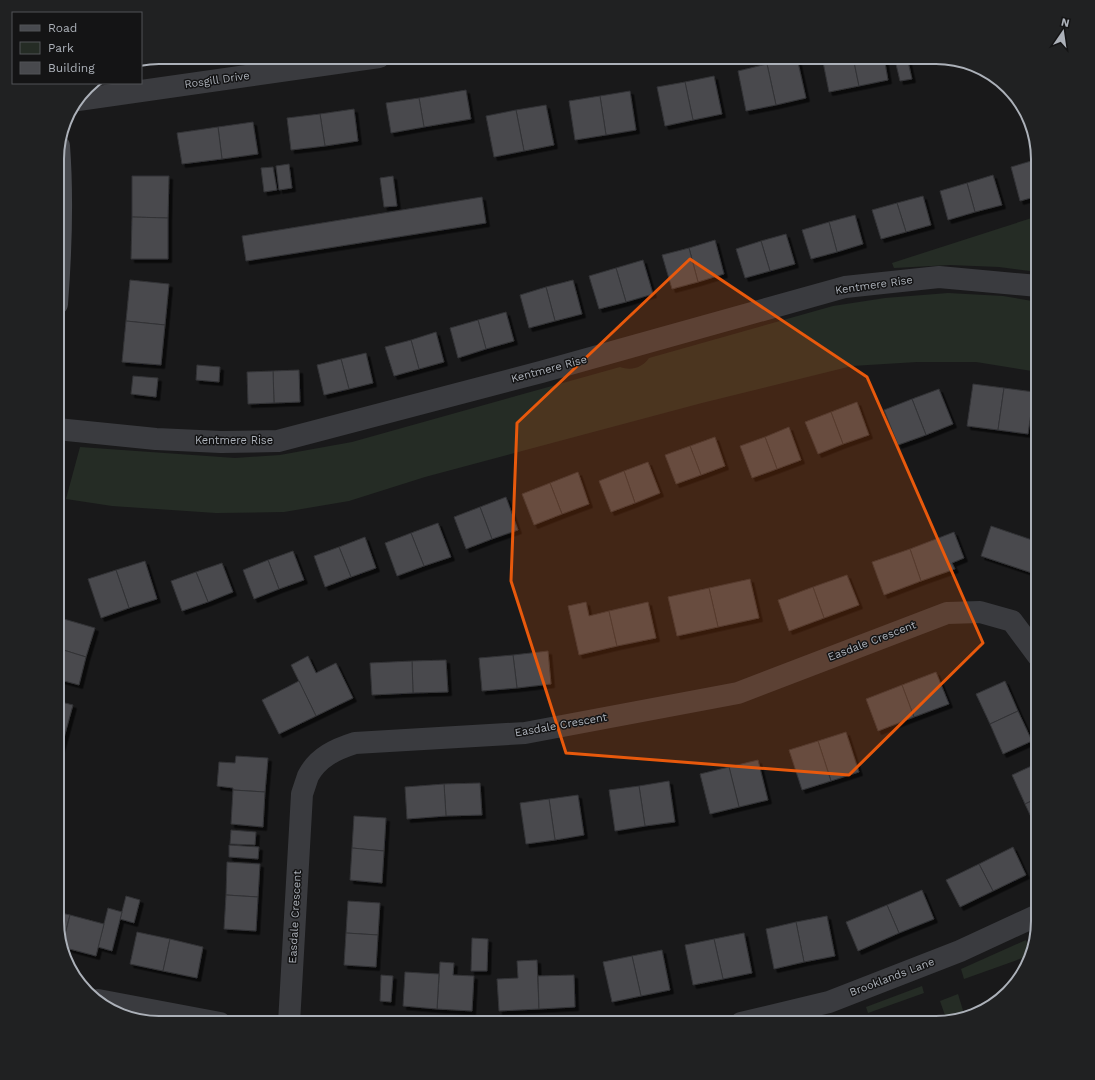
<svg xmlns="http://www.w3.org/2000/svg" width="1095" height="1080" viewBox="0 0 1095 1080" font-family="'Work Sans',sans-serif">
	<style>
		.green { fill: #252c25 }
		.building { fill: #48494d; stroke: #333336; filter: url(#shadow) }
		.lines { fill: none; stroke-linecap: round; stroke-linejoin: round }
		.street { stroke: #3a3b3f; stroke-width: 22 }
		.secondary { stroke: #484a4f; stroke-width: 22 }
		.marked { fill: #e8590c; fill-opacity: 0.2; stroke: #e8590c; stroke-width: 3; stroke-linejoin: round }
		.labels { text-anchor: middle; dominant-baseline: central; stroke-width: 3; stroke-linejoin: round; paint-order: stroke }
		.street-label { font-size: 11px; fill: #acb1b9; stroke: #141415 }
		.rim { fill: none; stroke: #acb1b9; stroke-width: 2 }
	</style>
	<defs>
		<filter id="shadow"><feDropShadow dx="3.5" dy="3.5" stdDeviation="0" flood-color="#0009"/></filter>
	</defs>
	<rect width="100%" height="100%" fill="#19191a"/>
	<g class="green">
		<path d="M1038,216V272L999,267L950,265L894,268L892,263Z"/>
		<path d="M948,293L1003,296L1038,302V372L976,362H917L852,366L702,403L425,477L349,501L284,512L216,513L112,506L66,499L80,447L235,458L280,455L352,442L620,367C631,371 642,368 649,358L833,306L885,298Z"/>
		<path d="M1026,940L1031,955L964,979L961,969Z"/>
		<path d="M922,986L924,993L868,1013L866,1007Z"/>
		<path d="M958,994L965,1017L947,1021L940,1001Z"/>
	</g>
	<g class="building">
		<path d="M822,57H853L859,86L829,92Z"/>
		<path d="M853,57H884L888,80L859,86Z"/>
		<path d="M907,57L912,79L900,81L895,60Z"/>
		<path d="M797,58L806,98L776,105L767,64Z"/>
		<path d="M767,64L776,105L746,111L738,71Z"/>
		<path d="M714,76L722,114L693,120L685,82Z"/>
		<path d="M685,82L693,120L665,126L657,87Z"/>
		<path d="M466,90L471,119L424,127L419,98Z"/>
		<path d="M630,91L636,130L606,135L600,96Z"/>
		<path d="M600,96L606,135L575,140L569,101Z"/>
		<path d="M419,98L424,127L391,133L386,103Z"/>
		<path d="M546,105L554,145L524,151L516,110Z"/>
		<path d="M354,109L358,141L325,146L320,114Z"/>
		<path d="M516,110L524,151L494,157L486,116Z"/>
		<path d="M320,114L325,146L291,150L287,118Z"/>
		<path d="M253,122L258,154L222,159L218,127Z"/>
		<path d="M218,127L222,159L182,164L177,133Z"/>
		<path d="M1038,159V196L1020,201L1011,167Z"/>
		<path d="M289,164L292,188L279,190L276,166Z"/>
		<path d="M273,167L277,190L264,192L261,168Z"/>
		<path d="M993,175L1002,205L975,212L967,183Z"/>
		<path d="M132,176H169L168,218L132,217Z"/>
		<path d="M393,176L397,206L384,207L380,178Z"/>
		<path d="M967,183L975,212L948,220L940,191Z"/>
		<path d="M923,196L931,225L906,232L897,203Z"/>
		<path d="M482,197L486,223L246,261L242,236Z"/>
		<path d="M897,203L906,232L881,239L872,210Z"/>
		<path d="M855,215L863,244L837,252L829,222Z"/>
		<path d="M132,217L168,218V259H131Z"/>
		<path d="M829,222L837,252L811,259L802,230Z"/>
		<path d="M786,234L795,264L770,271L761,241Z"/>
		<path d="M715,240L724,274L698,282L689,248Z"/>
		<path d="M761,241L770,271L745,278L736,249Z"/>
		<path d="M689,248L698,282L672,289L662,255Z"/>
		<path d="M643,260L653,294L626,302L616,268Z"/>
		<path d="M616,268L626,302L599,309L589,276Z"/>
		<path d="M130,280L169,284L165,325L126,321Z"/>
		<path d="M573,280L582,314L555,321L546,287Z"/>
		<path d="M546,287L555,321L529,328L520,295Z"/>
		<path d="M506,312L514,341L486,349L478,320Z"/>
		<path d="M478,320L486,349L458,358L450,328Z"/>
		<path d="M126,321L165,325L161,365L122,362Z"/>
		<path d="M436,332L444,362L419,369L411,340Z"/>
		<path d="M411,340L419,369L394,376L385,347Z"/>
		<path d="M366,353L373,383L349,389L341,359Z"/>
		<path d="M341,359L349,389L324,395L317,365Z"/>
		<path d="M197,365L220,367L219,382L196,380Z"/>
		<path d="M299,370L300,402L274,403L273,371Z"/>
		<path d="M273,371L274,403L248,404L247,372Z"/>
		<path d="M133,376L158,378L156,397L131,394Z"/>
		<path d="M973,384L1004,388L998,430L967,426Z"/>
		<path d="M1004,388L1034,392L1028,434L998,430Z"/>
		<path d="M939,389L953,424L926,435L912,399Z"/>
		<path d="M912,399L926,435L898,445L884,410Z"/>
		<path d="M857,402L869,435L843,444L831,412Z"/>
		<path d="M831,412L843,444L818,454L805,422Z"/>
		<path d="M789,427L801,460L777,469L765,437Z"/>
		<path d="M715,437L725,466L701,475L690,446Z"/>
		<path d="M765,437L777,469L752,478L740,446Z"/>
		<path d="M690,446L701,475L676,484L665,455Z"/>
		<path d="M648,462L660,493L635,503L624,471Z"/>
		<path d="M624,471L635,503L611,512L599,481Z"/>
		<path d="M578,472L589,504L562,514L550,483Z"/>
		<path d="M550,483L562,514L534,525L522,494Z"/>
		<path d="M506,497L518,530L492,539L480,507Z"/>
		<path d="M480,507L492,539L466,549L454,517Z"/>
		<path d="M438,523L451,557L424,566L411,533Z"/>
		<path d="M991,526L1038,542V575L981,556Z"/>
		<path d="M954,532L964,558L952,563L955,569L921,581L910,549Z"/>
		<path d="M411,533L424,566L397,576L385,543Z"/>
		<path d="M365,537L376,568L351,577L339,547Z"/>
		<path d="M339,547L351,577L325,587L314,556Z"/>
		<path d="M910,549L921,581L884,595L872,562Z"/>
		<path d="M293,551L304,580L279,589L268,560Z"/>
		<path d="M268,560L279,589L254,599L243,570Z"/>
		<path d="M145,561L157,599L129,608L116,570Z"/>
		<path d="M222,563L233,592L208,602L196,572Z"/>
		<path d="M116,570L129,608L101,618L88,579Z"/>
		<path d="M196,572L208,602L182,611L171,581Z"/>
		<path d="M847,575L859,605L824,618L813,587Z"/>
		<path d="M750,579L759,618L718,627L709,588Z"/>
		<path d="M813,587L824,618L789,631L778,600Z"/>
		<path d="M709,588L718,627L677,636L668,597Z"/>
		<path d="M586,602L589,616L609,611L617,646L579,655L568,606Z"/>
		<path d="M648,602L656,638L617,646L609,611Z"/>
		<path d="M57,617L95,628L86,657L57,648Z"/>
		<path d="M57,648L86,657L79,685L57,679Z"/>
		<path d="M548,651L551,684L517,688L513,655Z"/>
		<path d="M513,655L517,688L482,691L479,658Z"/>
		<path d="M308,656L316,673L336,663L353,698L316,716L291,665Z"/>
		<path d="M446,660L448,692L413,693L412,661Z"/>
		<path d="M412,661L413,693L372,695L370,663Z"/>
		<path d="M936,672L949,704L914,717L902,685Z"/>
		<path d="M299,681L316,716L279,734L262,700Z"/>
		<path d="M1005,681L1018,711L990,724L976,694Z"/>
		<path d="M902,685L914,717L878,731L866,699Z"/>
		<path d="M57,701L73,705L62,745L57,744Z"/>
		<path d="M1018,711L1032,741L1003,754L990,724Z"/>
		<path d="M846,732L859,772L831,781L818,741Z"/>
		<path d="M818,741L831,781L802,790L789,750Z"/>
		<path d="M57,744L62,745L57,761Z"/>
		<path d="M236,756L268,758L265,792L233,790V788L217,786L219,762L235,763Z"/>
		<path d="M758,760L768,800L739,807L729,767Z"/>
		<path d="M1038,763V798L1025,804L1012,775Z"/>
		<path d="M729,767L739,807L710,814L700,774Z"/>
		<path d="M669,781L675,822L645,826L639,786Z"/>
		<path d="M480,783L482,815L446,816L444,784Z"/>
		<path d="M444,784L446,816L407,819L405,787Z"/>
		<path d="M639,786L645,826L615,831L609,790Z"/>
		<path d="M233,790L265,792L263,827L231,824Z"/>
		<path d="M578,795L584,835L555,840L549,799Z"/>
		<path d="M1038,798V832L1025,804Z"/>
		<path d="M549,799L555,840L526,844L520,803Z"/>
		<path d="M354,816L386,818L384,851L352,848Z"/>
		<path d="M231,830L256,832L255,845L230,844Z"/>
		<path d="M229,845L259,847L258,859L229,857Z"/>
		<path d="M1013,847L1026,875L993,891L979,864Z"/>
		<path d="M352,848L384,851L382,883L350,880Z"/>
		<path d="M227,862L260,864L258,897L226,895Z"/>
		<path d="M979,864L993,891L960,907L946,880Z"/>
		<path d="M922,890L934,919L899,933L887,905Z"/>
		<path d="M226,895L258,897L256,931L224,929Z"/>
		<path d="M126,896L140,900L134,923L120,919Z"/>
		<path d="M348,901L380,903L378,935L346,933Z"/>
		<path d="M887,905L899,933L858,951L846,922Z"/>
		<path d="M108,908L122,912L112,951L98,947Z"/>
		<path d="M57,912L70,915L62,945L57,921Z"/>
		<path d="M70,915L104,924L96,956L62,947Z"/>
		<path d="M827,916L835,956L804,962L796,922Z"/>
		<path d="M796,922L804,962L774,969L766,929Z"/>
		<path d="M137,932L170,939L163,971L130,964Z"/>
		<path d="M346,933L378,935L376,967L344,965Z"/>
		<path d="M744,933L752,973L723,979L714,939Z"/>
		<path d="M472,938L488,939L487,971H471Z"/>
		<path d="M170,939L203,947L197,978L163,971Z"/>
		<path d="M714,939L723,979L693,985L685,945Z"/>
		<path d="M662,950L670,990L641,996L632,956Z"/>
		<path d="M632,956L641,996L612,1002L603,962Z"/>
		<path d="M537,960L539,1009L499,1011L497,979L518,978L517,961Z"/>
		<path d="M440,962L454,963L453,975L474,976L472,1011L437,1009Z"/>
		<path d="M405,972L439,974L437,1009L403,1006Z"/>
		<path d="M381,975L393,976L391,1002L380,1001Z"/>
		<path d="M574,975L575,1007L539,1009L538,976Z"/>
		<path d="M1004,996L1003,997L979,1013L977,1006Z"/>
		<path d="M940,1019L941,1022L928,1023Z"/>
	</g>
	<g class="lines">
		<g class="street">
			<path d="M78,100L379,57"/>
			<path d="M57,429L156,439L221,442L278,441L541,372L845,287L939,277L1038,286"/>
			<path d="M98,1000L220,1023"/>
			<path d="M289,1023L302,794C304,788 306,782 308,776C318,757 336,749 355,743L525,733L738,693L947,613L980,612L1012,621L1038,656"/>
			<path d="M741,1023L829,1002L960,951L1038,915"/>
		</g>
		<path class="secondary" d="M57,304C61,251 63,199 59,146"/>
	</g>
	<path class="marked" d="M690,259L867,377L983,643L849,775L566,753L511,581L517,423Z"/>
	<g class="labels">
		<g class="street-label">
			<text transform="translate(217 80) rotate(-8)">Rosgill Drive</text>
			<text transform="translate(874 285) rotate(-8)">Kentmere Rise</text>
			<text transform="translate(549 369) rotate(-15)">Kentmere Rise</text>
			<text x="234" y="440">Kentmere Rise</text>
			<text transform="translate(872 641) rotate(-21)">Easdale Crescent</text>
			<text transform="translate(561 725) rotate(-10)">Easdale Crescent</text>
			<text transform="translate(295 917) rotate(-87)">Easdale Crescent</text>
			<text transform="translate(892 977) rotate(-21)">Brooklands Lane</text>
		</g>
	</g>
	<path d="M0 0H1095V1080H0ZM159 64H936A95 95 0 0 1 1031 159V921A95 95 0 0 1 936 1016H159A95 95 0 0 1 64 921V159A95 95 0 0 1 159 64Z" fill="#202122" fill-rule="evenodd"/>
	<path class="rim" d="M159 64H936A95 95 0 0 1 1031 159V921A95 95 0 0 1 936 1016H159A95 95 0 0 1 64 921V159A95 95 0 0 1 159 64Z"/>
	<rect x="12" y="12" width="130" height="72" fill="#141415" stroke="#515357"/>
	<rect x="20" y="25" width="20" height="6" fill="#484a4f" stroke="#515357"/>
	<text x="48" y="32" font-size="12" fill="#acb1b9">Road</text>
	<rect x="20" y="42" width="20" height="12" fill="#252c25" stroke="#515357"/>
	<text x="48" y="52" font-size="12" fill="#acb1b9">Park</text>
	<rect x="20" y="62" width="20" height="12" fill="#48494d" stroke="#515357"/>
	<text x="48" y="72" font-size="12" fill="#acb1b9">Building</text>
	<g transform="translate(1063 32) rotate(13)" stroke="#141415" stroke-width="3" paint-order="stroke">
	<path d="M0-3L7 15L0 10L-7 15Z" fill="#acb1b9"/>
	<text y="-6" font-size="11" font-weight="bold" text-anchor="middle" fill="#acb1b9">N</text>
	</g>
</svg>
